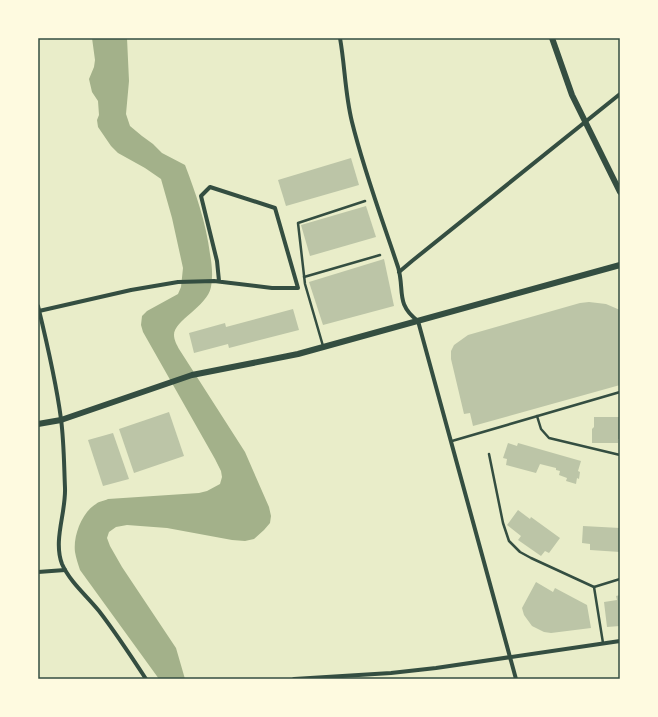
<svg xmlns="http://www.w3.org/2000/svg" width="658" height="717" viewBox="0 0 658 717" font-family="Arial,sans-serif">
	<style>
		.water { fill: #a3b18a }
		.building { fill: #bcc5a7 }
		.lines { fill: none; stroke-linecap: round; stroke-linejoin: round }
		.service { stroke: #344e41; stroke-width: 2.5 }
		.minor { stroke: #344e41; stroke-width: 4 }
		.tertiary { stroke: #344e41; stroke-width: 6 }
		.neatline { fill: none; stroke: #344e41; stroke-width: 1.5 }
	</style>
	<rect width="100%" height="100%" fill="#e9edc9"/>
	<path class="water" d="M92,38H127L129,81L126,114L130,126L142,136L153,144L162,153L185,165C196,194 206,222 210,254C212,265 213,276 211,287C207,307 174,320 174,335C174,340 177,345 179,349L245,452L269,507L271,516L270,523L264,530L254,539L245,541L232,540L167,528L127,525L116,527L109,532L107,538L110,546L122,567L176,648L185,679H159L80,570C78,564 76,558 75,552C73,536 82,512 96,504C99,501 104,501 108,499L199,493L207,491L220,484L222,477L221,471L215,459L143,332L141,325L142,316L147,311L178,294L181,287L183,268L172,218L161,179L145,168L118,153L111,146L98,127L97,120L99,115L98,101L92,92L89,79L94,67L95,60Z"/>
	<g class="building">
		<path d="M351,158L359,185L286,206L278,180Z"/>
		<path d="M366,206L376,237L310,256L301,225Z"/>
		<path d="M384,259L394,306L323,325L309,282Z"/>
		<path d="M589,302L606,304L620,310V385L473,426L470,413L464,414L451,359V351L454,345L468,335L580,303Z"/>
		<path d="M293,309L299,330L229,348L228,344L194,353L189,333L225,323L226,327Z"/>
		<path d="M169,412L184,456L134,473L119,429Z"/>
		<path d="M594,417H620V439H618V443H592V429L594,427Z"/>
		<path d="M113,433L129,479L103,486L88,440Z"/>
		<path d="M508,443L517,446L518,443L581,461L578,471L580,472L579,479L577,478L576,484L566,481L567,478L559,475L560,471L556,470V468L540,464L536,473L506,465L507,459L503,458Z"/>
		<path d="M518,510L530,519L531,517L560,538L549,553L545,551L541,556L518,540L521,536L507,525Z"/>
		<path d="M583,526L620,528V552L590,550V544L582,543Z"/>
		<path d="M536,582L553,592L555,588L587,605L591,628L551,633L544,632L532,626L524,615L522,608Z"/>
		<path d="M620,595V626L607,627L604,602L617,600L616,596Z"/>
	</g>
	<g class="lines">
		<g class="service">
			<path d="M304,277L380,255"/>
			<path d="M323,346L305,284L298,223L365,201"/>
			<path d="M537,416L541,429L549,438L620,455"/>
			<path d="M452,441L620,392"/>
			<path d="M489,454L503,523L509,541L520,552L531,558L594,587L620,579"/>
			<path d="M594,587L603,643"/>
		</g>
		<g class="minor">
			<path d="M340,38C345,66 345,94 352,122C364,171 382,219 398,267C405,290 395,304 418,321L516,679"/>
			<path d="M399,272L412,261L620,94"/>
			<path d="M38,306C47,343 56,381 61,419C64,442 64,465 65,488C66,513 53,540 62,564C70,582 87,596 99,611C116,633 131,656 146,679"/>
			<path d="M39,311L131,290L178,282L214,281L272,288H298L275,208L210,187L201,196L217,261L219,281"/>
			<path d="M38,572L65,570"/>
			<path d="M294,679L391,673L436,668L620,641"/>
		</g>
		<g class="tertiary">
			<path d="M552,38L572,95L620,192"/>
			<path d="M38,424L61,420L192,375L298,354L620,265"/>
		</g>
	</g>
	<rect width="658" height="717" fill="none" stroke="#fefae0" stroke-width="78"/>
	<rect x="39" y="39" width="580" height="639" class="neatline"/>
</svg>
